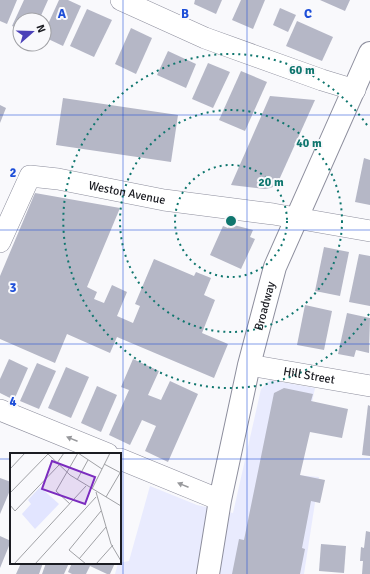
<svg xmlns="http://www.w3.org/2000/svg" width="370" height="574" viewBox="0 0 370 574" font-family="Signika,sans-serif">
	<style>
		.built { fill: #e9ebfe }
		.building { fill: #b5b7c6 }
		.lines { fill: none; stroke-linecap: round; stroke-linejoin: round }
		.minor-casing { stroke: #8d8e9d; stroke-width: 22 }
		.secondary-casing { stroke: #8d8e9d; stroke-width: 24 }
		.minor { stroke: #fff; stroke-width: 21 }
		.secondary { stroke: #fff; stroke-width: 22 }
		.oneway { fill: #98999c }
		.grid { fill: none; stroke: #1d4ed8; stroke-width: 1; stroke-opacity: 0.55 }
		.ring { fill: none; stroke: #0f766e; stroke-width: 2; stroke-dasharray: 2 4 }
		.labels { text-anchor: middle; dominant-baseline: central; stroke-width: 4; stroke-linejoin: round; paint-order: stroke }
		.street-label { font-size: 12px; fill: #1b1c22; stroke: #f9f9fc }
		.inset-road { fill: none; stroke: #a0a1a5; stroke-width: 1 }
		.view { fill: #7b2cbf; fill-opacity: 0.15; stroke: #7b2cbf; stroke-width: 2 }
		.inset-edge { fill: none; stroke: #1b1c22; stroke-width: 2 }
		.grid-label { font-size: 13px; text-anchor: middle; font-weight: bold; fill: #1d4ed8; stroke: #f9f9fc; stroke-width: 4; stroke-linejoin: round; paint-order: stroke }
		.centre { fill: #0f766e; stroke: #f9f9fc; stroke-width: 2 }
		.ring-label { font-size: 12px; text-anchor: middle; font-weight: bold; fill: #0f766e; stroke: #f9f9fc; stroke-width: 4; stroke-linejoin: round; paint-order: stroke }
	</style>
	<rect width="100%" height="100%" fill="#f9f9fc"/>
	<path class="built" d="M270,380L315,388L297,475L319,477L304,574H115L118,563L129,561L150,486L197,505L233,513L261,389Z"/>
	<g class="building">
		<path d="M0,0H17L7,24L0,21Z"/>
		<path d="M24,0H48L39,20H20V29L12,26Z"/>
		<path d="M59,0H68L81,6L63,46L44,37V33Z"/>
		<path d="M195,0H222L216,14L194,4Z"/>
		<path d="M241,0H265L253,29L232,20Z"/>
		<path d="M320,0H350L345,11Z"/>
		<path d="M280,8L296,15L288,32L273,25Z"/>
		<path d="M87,9L112,20L94,57L70,46Z"/>
		<path d="M297,21L333,37L322,61L286,46Z"/>
		<path d="M131,28L152,38L136,74L115,64Z"/>
		<path d="M168,51L196,64L186,88L157,75Z"/>
		<path d="M208,63L230,72L213,108L192,99Z"/>
		<path d="M241,71L267,82L245,131L219,120Z"/>
		<path d="M270,96L315,100L279,180L276,186L270,188L265,189L231,185Z"/>
		<path d="M63,98L178,115L171,162L56,145Z"/>
		<path d="M0,105L6,108L0,123Z"/>
		<path d="M364,158L370,160V205L355,202Z"/>
		<path d="M35,193L120,208L87,287L97,292L94,299L104,303L112,285L127,292L117,316L133,323L140,306L135,304L154,259L194,276L196,272L211,278L204,295L215,300L202,333L228,344L214,378L117,337L110,353L67,334L55,363L0,339V276Z"/>
		<path d="M230,224L253,230L250,237L255,239L241,269L210,255L223,226L228,228Z"/>
		<path d="M324,247L349,252L340,296L315,291Z"/>
		<path d="M359,254L370,256V306L349,302Z"/>
		<path d="M305,305L332,311L324,350L297,345Z"/>
		<path d="M347,313L370,318L369,353L356,350L354,357L338,354Z"/>
		<path d="M9,359L28,368L14,400L0,393V379Z"/>
		<path d="M133,359L159,371L148,395L161,400L170,381L198,394L168,462L145,451L156,426L142,420L130,445L109,435L129,390L121,387Z"/>
		<path d="M37,363L56,371L39,409L20,401Z"/>
		<path d="M66,367L89,377L71,418L48,408Z"/>
		<path d="M97,386L117,395L101,432L81,423Z"/>
		<path d="M284,388L313,394L311,401L348,409L342,438L310,432L300,475L325,480L320,503L311,501L302,548L305,549L300,574H232L239,539L244,540L274,393Z"/>
		<path d="M368,405L370,406V456L362,455Z"/>
		<path d="M0,478L11,482V488L0,514Z"/>
		<path d="M366,531L370,532V574H362L363,561H360L361,547L364,548Z"/>
		<path d="M0,536L11,541L0,568Z"/>
		<path d="M321,544L346,546L344,573L319,571Z"/>
		<path d="M21,563H43L39,574H16Z"/>
		<path d="M46,563H69L64,574H42Z"/>
		<path d="M72,563H115L110,574H107L90,566L86,574H72L68,572Z"/>
	</g>
	<g class="lines">
		<g class="minor-casing">
			<g id="minor">
				<path d="M121,0L205,38L322,80L355,90"/>
				<path id="s1" d="M0,242L30,176L58,179L164,200L273,214L370,231"/>
				<path id="s2" d="M249,365L370,386"/>
				<path d="M0,410L108,454"/>
				<path d="M120,459L220,500"/>
			</g>
		</g>
		<g class="secondary-casing">
			<g id="secondary">
				<path id="s3" d="M208,574L220,500L249,365L275,267L370,53"/>
			</g>
		</g>
		<use href="#minor" class="minor"/>
		<use href="#secondary" class="secondary"/>
	</g>
	<defs><path id="oneway-solid" d="M-6-.8H1V-3.2L6.5 0L1 3.2V.8H-6Z"/></defs>
	<g class="oneway">
		<use href="#oneway-solid" transform="translate(72 439) rotate(-158)"/>
		<use href="#oneway-solid" transform="translate(183 485) rotate(-158)"/>
	</g>
	<path class="grid" d="M123,0V574M247,0V574M0,115H370M0,230H370M0,344H370M0,459H11M120,459H370"/>
	<g class="ring">
		<circle cx="231" cy="221" r="56"/>
		<circle cx="231" cy="221" r="111"/>
		<path d="M369 314A167 167 0 1 1 369 128"/>
	</g>
	<g class="labels">
		<g class="street-label">
			<text stroke="none"><textPath href="#s1" startOffset="171">Weston Avenue</textPath></text>
			<text stroke="none"><textPath href="#s3" startOffset="274">Broadway</textPath></text>
			<text stroke="none"><textPath href="#s2" startOffset="61">Hill Street</textPath></text>
		</g>
	</g>
	<g transform="translate(10 453)">
		<rect width="111" height="111" fill="#f9f9fc"/>
		<path d="M30,34L49,51L25,76L12,61L21,51L18,47Z" fill="#e2e5ff"/>
		<path class="inset-road" d="M37,0L60,22L111,53M68,0L92,16M47,10L54,0M94,11L111,20M0,16L15,0M67,27L78,7M82,36L100,0M86,39L101,91L111,108M0,40L38,1M96,44L110,20M60,51L46,38L68,0M0,52L5,58L49,12M69,106L96,74M4,111L76,33M25,111L86,44M76,111L59,97L91,58M86,111L103,92"/>
		<path class="view" d="M42,8L85,24L75,51L32,36Z"/>
		<rect width="111" height="111" class="inset-edge"/>
	</g>
	<g class="grid-label">
		<text x="62" y="18">A</text>
		<text x="185" y="18">B</text>
		<text x="308" y="18">C</text>
		<text x="13" y="177">2</text>
		<text x="13" y="292">3</text>
		<text x="13" y="406">4</text>
	</g>
	<circle cx="231" cy="221" r="6" class="centre"/>
	<g class="ring-label">
		<text x="302" y="74">60 m</text>
		<text x="309" y="147">40 m</text>
		<text x="271" y="186">20 m</text>
	</g>
	<g transform="translate(32 32) rotate(70)"><circle r="19" fill="#f9f9fc" stroke="#a0a1a5"/>
	<path d="M0-3L7 15L0 10L-7 15Z" fill="#4b41b8"/>
	<text y="-6" font-size="11" font-weight="bold" text-anchor="middle" fill="#1b1c22">N</text>
	</g>
</svg>
